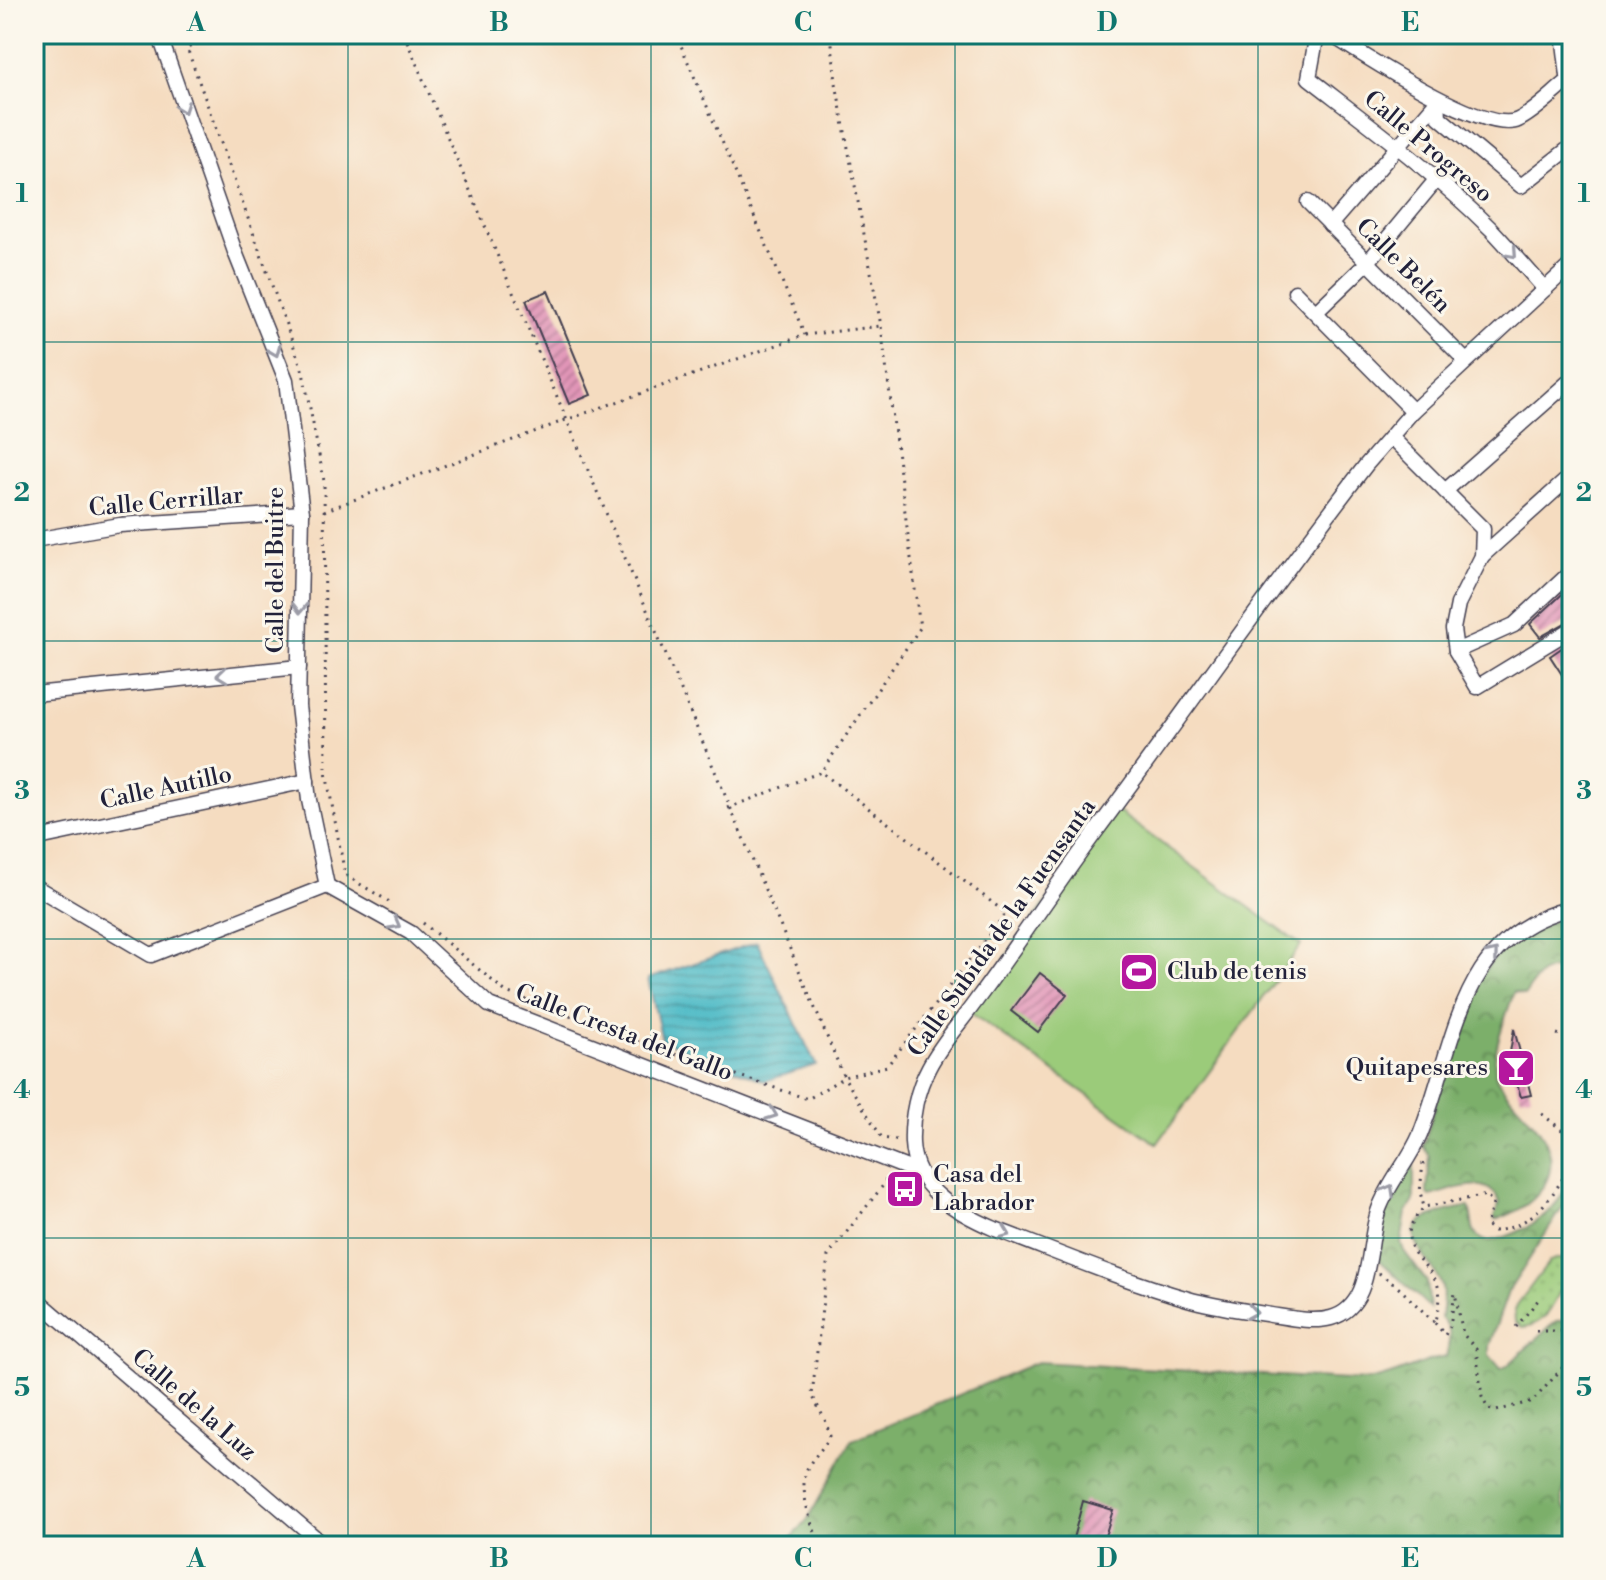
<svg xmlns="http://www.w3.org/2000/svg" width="1606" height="1580" viewBox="0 0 1606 1580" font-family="'Libre Bodoni',serif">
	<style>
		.grass { fill: #9bcb7a; stroke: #5e765a; stroke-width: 2 }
		.forest { fill: url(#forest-crowns); stroke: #4f6852; stroke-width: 2 }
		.park { fill: url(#park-dots); stroke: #5e765a; stroke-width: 2 }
		.water { fill: url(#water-rules); stroke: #376e80; stroke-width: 2 }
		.building { fill: url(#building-hatch) }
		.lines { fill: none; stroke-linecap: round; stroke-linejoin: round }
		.street-casing { stroke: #423e4f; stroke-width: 17 }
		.secondary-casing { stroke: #423e4f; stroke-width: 23 }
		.path { stroke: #423e4f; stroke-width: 3; stroke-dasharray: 2 6; stroke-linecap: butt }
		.street { stroke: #fff; stroke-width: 14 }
		.secondary { stroke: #f8e8c3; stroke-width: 20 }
		.oneway { stroke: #9c9ca7 }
		.grid { fill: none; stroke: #0f766e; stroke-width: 2; stroke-opacity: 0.55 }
		.labels { text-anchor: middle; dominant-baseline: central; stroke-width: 6; stroke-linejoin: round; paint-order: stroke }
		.street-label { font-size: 24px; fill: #22223b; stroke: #fbf7ec }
		.poi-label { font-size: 24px; fill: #22223b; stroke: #fbf7ec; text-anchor: start }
		.neatline { fill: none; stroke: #0f766e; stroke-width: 3 }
		.grid-label { font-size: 26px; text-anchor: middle; font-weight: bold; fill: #0f766e }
	</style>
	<defs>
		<pattern id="forest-crowns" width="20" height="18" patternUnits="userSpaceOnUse" patternTransform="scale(2)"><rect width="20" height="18" fill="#7caf6a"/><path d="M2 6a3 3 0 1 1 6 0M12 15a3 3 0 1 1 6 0" fill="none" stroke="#658e58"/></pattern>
		<pattern id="park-dots" width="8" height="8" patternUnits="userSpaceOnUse" patternTransform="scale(2)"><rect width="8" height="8" fill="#9bcb7a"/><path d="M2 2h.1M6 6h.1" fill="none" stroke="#85ae6a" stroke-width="1.8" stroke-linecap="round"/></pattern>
		<pattern id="water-rules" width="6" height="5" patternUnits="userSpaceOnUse" patternTransform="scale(2)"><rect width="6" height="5" fill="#4cbac6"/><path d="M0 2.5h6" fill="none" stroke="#3f97a2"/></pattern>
		<pattern id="building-hatch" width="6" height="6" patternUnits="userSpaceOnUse" patternTransform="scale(2)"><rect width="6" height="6" fill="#e195b7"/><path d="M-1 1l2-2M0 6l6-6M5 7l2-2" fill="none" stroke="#b67996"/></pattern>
	</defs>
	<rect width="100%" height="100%" fill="#fbf7ec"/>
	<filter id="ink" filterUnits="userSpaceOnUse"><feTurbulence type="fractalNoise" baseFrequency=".0125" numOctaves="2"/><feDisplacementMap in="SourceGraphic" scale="16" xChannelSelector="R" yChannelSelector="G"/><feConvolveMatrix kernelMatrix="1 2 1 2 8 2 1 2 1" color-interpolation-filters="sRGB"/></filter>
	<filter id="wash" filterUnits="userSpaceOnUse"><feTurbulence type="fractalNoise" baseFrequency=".006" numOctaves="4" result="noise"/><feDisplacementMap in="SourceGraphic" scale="32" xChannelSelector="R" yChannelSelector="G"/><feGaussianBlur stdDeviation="1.8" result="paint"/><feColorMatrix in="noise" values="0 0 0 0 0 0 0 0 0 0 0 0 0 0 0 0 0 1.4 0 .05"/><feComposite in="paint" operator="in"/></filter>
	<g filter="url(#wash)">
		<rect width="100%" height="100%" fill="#f5dcc0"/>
		<path class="grass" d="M1113,808L1301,945L1157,1144L968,1011Z"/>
		<g class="forest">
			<path d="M1572,915V991L1567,970C1542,966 1537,976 1525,995L1514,992C1507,1014 1490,1053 1496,1076C1499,1087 1522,1109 1530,1119C1571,1162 1546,1204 1495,1220L1494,1217L1500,1202C1486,1173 1455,1190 1430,1196L1427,1192L1430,1156L1423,1146C1444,1085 1462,964 1525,931C1539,924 1557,920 1572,915Z"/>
			<path d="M1414,1162V1201L1406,1213L1401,1243L1404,1251L1427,1282L1430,1308L1375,1256L1382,1213Z"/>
			<path d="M1572,1177V1193L1508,1292L1489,1346V1355L1501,1369L1507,1366L1556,1321L1572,1320V1460L1562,1497L1564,1507L1572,1514V1546H785L808,1519L852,1440L1037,1362L1367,1381C1396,1377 1418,1361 1446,1357C1449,1341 1454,1330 1441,1318C1442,1308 1444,1298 1442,1287C1437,1265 1389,1230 1433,1216C1445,1212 1456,1207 1469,1207C1473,1217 1470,1230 1478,1237C1485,1244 1494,1240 1502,1238C1535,1227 1558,1209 1572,1177Z"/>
		</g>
		<path class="park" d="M1556,1259H1562L1568,1270C1559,1293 1551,1325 1522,1327L1515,1321L1514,1309L1550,1261Z"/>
		<path class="water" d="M757,942L816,1065L765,1081L662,1040L648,979Z"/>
		<g id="blocks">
			<g class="building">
				<path d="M548,291L591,395L569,404L526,300Z"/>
				<path d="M1572,585V619L1540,637L1530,624Z"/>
				<path d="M1572,641V690L1550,656Z"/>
				<path d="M1040,973L1067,994L1038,1032L1011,1011Z"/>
				<path d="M1514,1029L1531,1095L1521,1097L1509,1058Z"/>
				<path d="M1083,1501L1113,1510L1102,1546H1071Z"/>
			</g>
		</g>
	</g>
	<g filter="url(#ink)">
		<use href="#blocks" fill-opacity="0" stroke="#423e4f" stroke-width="2"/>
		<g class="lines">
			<g class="street-casing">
				<g id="street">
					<path d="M159,34L235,252L286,380L302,513L298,706L309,800L327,886"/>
					<path d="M1317,34L1309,78C1371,126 1435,173 1491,229C1509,248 1527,269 1545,289"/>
					<path d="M1330,34C1362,54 1485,136 1518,120C1535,112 1552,94 1567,82"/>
					<path d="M1563,34L1568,76"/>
					<path d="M1438,100L1439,117L1521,186L1572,146"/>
					<path d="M1308,202L1466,361"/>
					<path d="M1330,225L1438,100"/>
					<path d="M1572,264L1413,411L1366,465C1274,584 1187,709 1097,830C1056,885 1019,943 978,998C962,1021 942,1042 929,1067C917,1089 911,1117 912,1143C914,1189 958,1213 995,1229C1059,1253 1122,1280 1188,1299C1215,1307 1243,1310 1271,1315C1290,1318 1313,1323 1331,1318C1375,1306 1366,1243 1379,1209C1389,1182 1409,1161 1420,1135C1456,1044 1458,934 1572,908"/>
					<path d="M1295,292L1413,411"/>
					<path d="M1316,312L1368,262L1436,180"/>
					<path d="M1391,437L1483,529L1482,556L1458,604L1453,629L1456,651L1477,687L1572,629"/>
					<path d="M1445,491L1572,379"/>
					<path d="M34,540L120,525L302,513"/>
					<path d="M1482,556L1572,475"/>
					<path d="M1456,651L1514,625L1572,571"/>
					<path d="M34,694L299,667"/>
					<path d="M34,839L307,781"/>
					<path d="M34,886L151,955L327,886"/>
					<path d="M327,886L411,933L489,1005L920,1173"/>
					<path d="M34,1297L325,1546"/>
				</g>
			</g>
			<g class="secondary-casing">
				<path id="secondary" d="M1565,34L1572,36"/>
			</g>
			<g class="path">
				<path d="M220,34L187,48L303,372L324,481L326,772L345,875L393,904"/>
				<path d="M404,34L844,1077L882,1138L896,1140"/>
				<path d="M805,335L881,326"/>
				<path d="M324,511L566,420L805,335L676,34"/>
				<path d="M728,808L821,772L920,628L881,326L836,83L831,34"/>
				<path d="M423,923L506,992L644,1044L808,1099L844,1077L887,1066L1006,913L821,772"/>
				<path d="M1557,1034L1572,1039"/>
				<path d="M1568,1080L1567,1067L1572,1056"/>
				<path d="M1542,1114L1572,1138"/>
				<path d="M1423,1163L1420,1192L1424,1207"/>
				<path d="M1379,1273L1400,1289L1435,1323C1454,1267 1410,1270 1409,1235C1409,1224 1417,1216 1424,1207L1487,1195L1493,1204L1486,1225L1494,1231C1534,1227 1555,1194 1572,1162"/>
				<path d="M1435,1323L1445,1335L1450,1326L1455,1293L1463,1334L1476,1349L1482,1397L1488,1409L1496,1411L1533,1401L1572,1357"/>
				<path d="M1516,1327L1539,1299"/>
				<path d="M1536,1331H1572"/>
				<path d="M822,1546C811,1528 797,1485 808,1467C814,1456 823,1449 830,1436L826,1422L812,1395L828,1256L885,1183L887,1175"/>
			</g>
			<use href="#street" class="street"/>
			<use href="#secondary" class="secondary"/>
		</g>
		<defs><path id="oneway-chevron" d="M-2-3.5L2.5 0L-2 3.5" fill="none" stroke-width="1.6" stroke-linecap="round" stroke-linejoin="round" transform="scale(2)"/></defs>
		<g class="oneway">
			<use href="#oneway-chevron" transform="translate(183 108) rotate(70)"/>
			<use href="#oneway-chevron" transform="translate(1512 253) rotate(48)"/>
			<use href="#oneway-chevron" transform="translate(275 351) rotate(68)"/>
			<use href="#oneway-chevron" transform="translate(300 608) rotate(91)"/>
			<use href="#oneway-chevron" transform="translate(222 675) rotate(174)"/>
			<use href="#oneway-chevron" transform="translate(395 924) rotate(29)"/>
			<use href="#oneway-chevron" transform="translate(1493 954) rotate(-50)"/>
			<use href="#oneway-chevron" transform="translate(772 1114) rotate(21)"/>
			<use href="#oneway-chevron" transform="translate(1389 1190) rotate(-61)"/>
			<use href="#oneway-chevron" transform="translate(1005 1233) rotate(21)"/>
			<use href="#oneway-chevron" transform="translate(1252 1312) rotate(9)"/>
		</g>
	</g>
	<path class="grid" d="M348,34V1546M651,34V1546M955,34V1546M1258,34V1546M34,342H1572M34,641H1572M34,939H1572M34,1238H1572"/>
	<defs>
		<g id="stadium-square" transform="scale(2)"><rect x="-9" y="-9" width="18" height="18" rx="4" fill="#b5179e" stroke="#fbf7ec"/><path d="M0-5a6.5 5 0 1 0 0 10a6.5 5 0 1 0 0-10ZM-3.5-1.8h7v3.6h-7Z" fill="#fff"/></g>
		<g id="bar-square" transform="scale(2)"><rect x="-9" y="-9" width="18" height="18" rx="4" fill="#b5179e" stroke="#fbf7ec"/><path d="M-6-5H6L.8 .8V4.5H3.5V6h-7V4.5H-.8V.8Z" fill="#fff"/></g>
		<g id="bus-square" transform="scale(2)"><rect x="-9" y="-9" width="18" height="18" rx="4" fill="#b5179e" stroke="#fbf7ec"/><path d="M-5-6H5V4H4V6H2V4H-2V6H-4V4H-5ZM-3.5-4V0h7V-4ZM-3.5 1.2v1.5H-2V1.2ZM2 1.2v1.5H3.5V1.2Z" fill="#fff"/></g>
	</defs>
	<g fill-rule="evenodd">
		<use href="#stadium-square" x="1139" y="972"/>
		<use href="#bar-square" x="1516" y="1068"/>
		<use href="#bus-square" x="905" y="1189"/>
	</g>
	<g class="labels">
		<g class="street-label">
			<text transform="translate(1428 147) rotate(40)">Calle Progreso</text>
			<text transform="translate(1403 266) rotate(45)">Calle Belén</text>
			<text transform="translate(166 502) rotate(-5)">Calle Cerrillar</text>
			<text transform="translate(276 570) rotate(-90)">Calle del Buitre</text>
			<text transform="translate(166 788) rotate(-12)">Calle Autillo</text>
			<text transform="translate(1002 928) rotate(-55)">Calle Subida de la Fuensanta</text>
			<text transform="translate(624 1033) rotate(21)">Calle Cresta del Gallo</text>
			<text transform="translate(194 1405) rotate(41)">Calle de la Luz</text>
		</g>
		<g class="poi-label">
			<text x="1167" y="972">Club de tenis</text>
			<text x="1488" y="1068" text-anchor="end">Quitapesares</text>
			<text x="933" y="1175">Casa del<tspan x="933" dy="28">Labrador</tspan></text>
		</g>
	</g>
	<rect width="1606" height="1580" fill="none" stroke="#fbf7ec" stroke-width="88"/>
	<rect x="44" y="44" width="1518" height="1492" class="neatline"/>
	<g class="grid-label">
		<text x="196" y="31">A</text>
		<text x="499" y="31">B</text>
		<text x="803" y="31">C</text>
		<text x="1107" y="31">D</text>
		<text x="1410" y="31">E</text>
		<text x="22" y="202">1</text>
		<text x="1584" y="202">1</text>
		<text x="22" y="501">2</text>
		<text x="1584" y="501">2</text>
		<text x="22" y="799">3</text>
		<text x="1584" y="799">3</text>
		<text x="22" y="1098">4</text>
		<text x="1584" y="1098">4</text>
		<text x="22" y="1396">5</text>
		<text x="1584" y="1396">5</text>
		<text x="196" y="1567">A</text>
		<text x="499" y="1567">B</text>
		<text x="803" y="1567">C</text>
		<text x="1107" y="1567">D</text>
		<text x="1410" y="1567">E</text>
	</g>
</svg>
